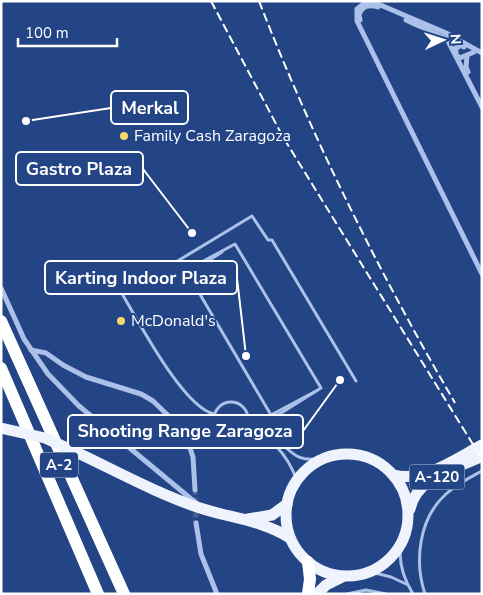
<svg xmlns="http://www.w3.org/2000/svg" width="483" height="595" viewBox="0 0 483 595" font-family="'Nunito Sans',sans-serif">
	<style>
		.lines { fill: none; stroke-linecap: round; stroke-linejoin: round }
		.street-tunnel { stroke: #446097; stroke-width: 5; stroke-dasharray: 5 2.5; stroke-linecap: butt }
		.lane { stroke: #acc1e9; stroke-width: 3 }
		.street { stroke: #acc1e9; stroke-width: 5 }
		.primary { stroke: #eff3fe; stroke-width: 11 }
		.highway { stroke: #fff; stroke-width: 12 }
		.rail { stroke: #fff; stroke-width: 2; stroke-dasharray: 9 4; stroke-linecap: butt }
		.primary-bridge { stroke: #eff3fe; stroke-width: 11 }
		.poi-dot { fill: #f4da6e; stroke: #234485; stroke-width: 2 }
		.labels { text-anchor: middle; dominant-baseline: central; stroke-width: 4; stroke-linejoin: round; paint-order: stroke }
		.shield { fill: #234485; stroke: #bdc7da; stroke-width: 1 }
		.shield-label { font-size: 15px; font-weight: bold; fill: #fff }
		.poi-label { font-size: 16px; fill: #fff; stroke: #234485; text-anchor: start }
		.leader { fill: none; stroke: #fff; stroke-width: 2 }
		.callout-dot { fill: #fff; stroke: #234485; stroke-width: 2 }
		.callout { fill: #234485; stroke: #fff; stroke-width: 2 }
		.callout-label { font-size: 18px; text-anchor: middle; font-weight: bold; fill: #fff }
	</style>
	<rect width="100%" height="100%" fill="#234485"/>
	<g class="lines">
		<path class="street-tunnel" d="M195,490L196,523"/>
		<g class="lane">
			<path d="M222,252L188,274L271,415L316,391"/>
			<path d="M166,268L252,216L268,240H272L356,381"/>
			<path d="M172,278L235,244L321,388L262,425"/>
			<path d="M118,287C136,316 182,407 214,414"/>
			<circle cx="231" cy="419" r="17"/>
			<path d="M247,415C253,422 263,425 270,432C291,451 295,465 327,457"/>
			<path d="M241,434C268,427 289,458 297,481"/>
			<path d="M401,544C398,562 403,578 413,594"/>
			<path d="M371,572L391,577L406,584"/>
			<path d="M347,594L366,590L386,594"/>
			<path d="M425,594C414,561 419,518 446,494C457,484 469,478 482,471"/>
		</g>
		<g class="street">
			<path d="M360,20L359,15C362,6 369,4 378,7"/>
			<path d="M406,20L464,47"/>
			<path d="M447,39L482,107"/>
			<path d="M463,44L456,48V55L460,58L474,52"/>
			<path d="M482,53L446,33L371,1L366,2L357,9V21L482,274"/>
			<path d="M467,56L466,67L468,72"/>
			<path d="M1,288L24,339L48,374L79,406L196,503"/>
			<path d="M31,350L46,353L63,365L86,377L141,394L153,401L178,425L189,445L193,457L195,490"/>
			<path d="M196,523L201,554L217,594"/>
		</g>
		<g class="primary">
			<path d="M78,453C118,472 158,494 200,508C230,518 262,520 290,538"/>
			<circle cx="347" cy="515" r="61"/>
			<path d="M394,475C423,483 457,458 482,445"/>
			<path d="M410,509C417,477 454,470 482,456"/>
			<path d="M248,519L272,515L287,504"/>
			<path d="M317,594L326,585L342,577"/>
		</g>
		<g class="highway">
			<path d="M1,321L124,594"/>
			<path d="M1,368L98,594"/>
			<path d="M308,562L310,579L308,594"/>
		</g>
		<g class="rail">
			<path d="M211,1L283,137L482,459"/>
			<path d="M259,1C313,140 380,274 455,403"/>
		</g>
		<path class="primary-bridge" d="M1,428L45,438L78,453"/>
	</g>
	<g class="poi-dot">
		<circle cx="124" cy="136" r="5"/>
		<circle cx="121" cy="321" r="5"/>
	</g>
	<g class="labels">
		<g class="shield">
			<rect x="40" y="452.5" width="38" height="25" rx="4"/>
			<rect x="409.5" y="464.5" width="55" height="25" rx="4"/>
		</g>
		<g class="shield-label">
			<text x="59" y="465">A-2</text>
			<text x="437" y="477">A-120</text>
		</g>
		<g class="poi-label">
			<text x="134" y="136">Family Cash Zaragoza</text>
			<text x="131" y="321">McDonald's</text>
		</g>
	</g>
	<path class="leader" d="M26 121L111 108M192 233L143 169M246 356L237 278M340 380L303 431"/>
	<g class="callout-dot">
		<circle cx="26" cy="121" r="5"/>
		<circle cx="192" cy="233" r="5"/>
		<circle cx="246" cy="356" r="5"/>
		<circle cx="340" cy="380" r="5"/>
	</g>
	<g class="callout">
		<rect x="111" y="91" width="77" height="33" rx="5"/>
		<rect x="16" y="152" width="127" height="33" rx="5"/>
		<rect x="45" y="261" width="192" height="33" rx="5"/>
		<rect x="68" y="415" width="235" height="33" rx="5"/>
	</g>
	<g class="callout-label">
		<text x="150" y="114">Merkal</text>
		<text x="79" y="175">Gastro Plaza</text>
		<text x="141" y="284">Karting Indoor Plaza</text>
		<text x="185" y="437">Shooting Range Zaragoza</text>
	</g>
	<rect width="483" height="595" fill="none" stroke="#ffffff" stroke-width="5"/>
	<g transform="translate(443 40) rotate(86)" stroke="#234485" stroke-width="4" paint-order="stroke">
	<path d="M0-4L9 19L0 12L-9 19Z" fill="#ffffff"/>
	<text y="-8" font-size="14" font-weight="bold" text-anchor="middle" fill="#ffffff">N</text>
	</g>
	<path d="M18 38v8h99v-8" fill="none" stroke="#ffffff" stroke-width="2.5"/>
	<text x="25" y="38" font-size="15" fill="#ffffff" stroke="#234485" stroke-width="4" paint-order="stroke">100 m</text>
</svg>
